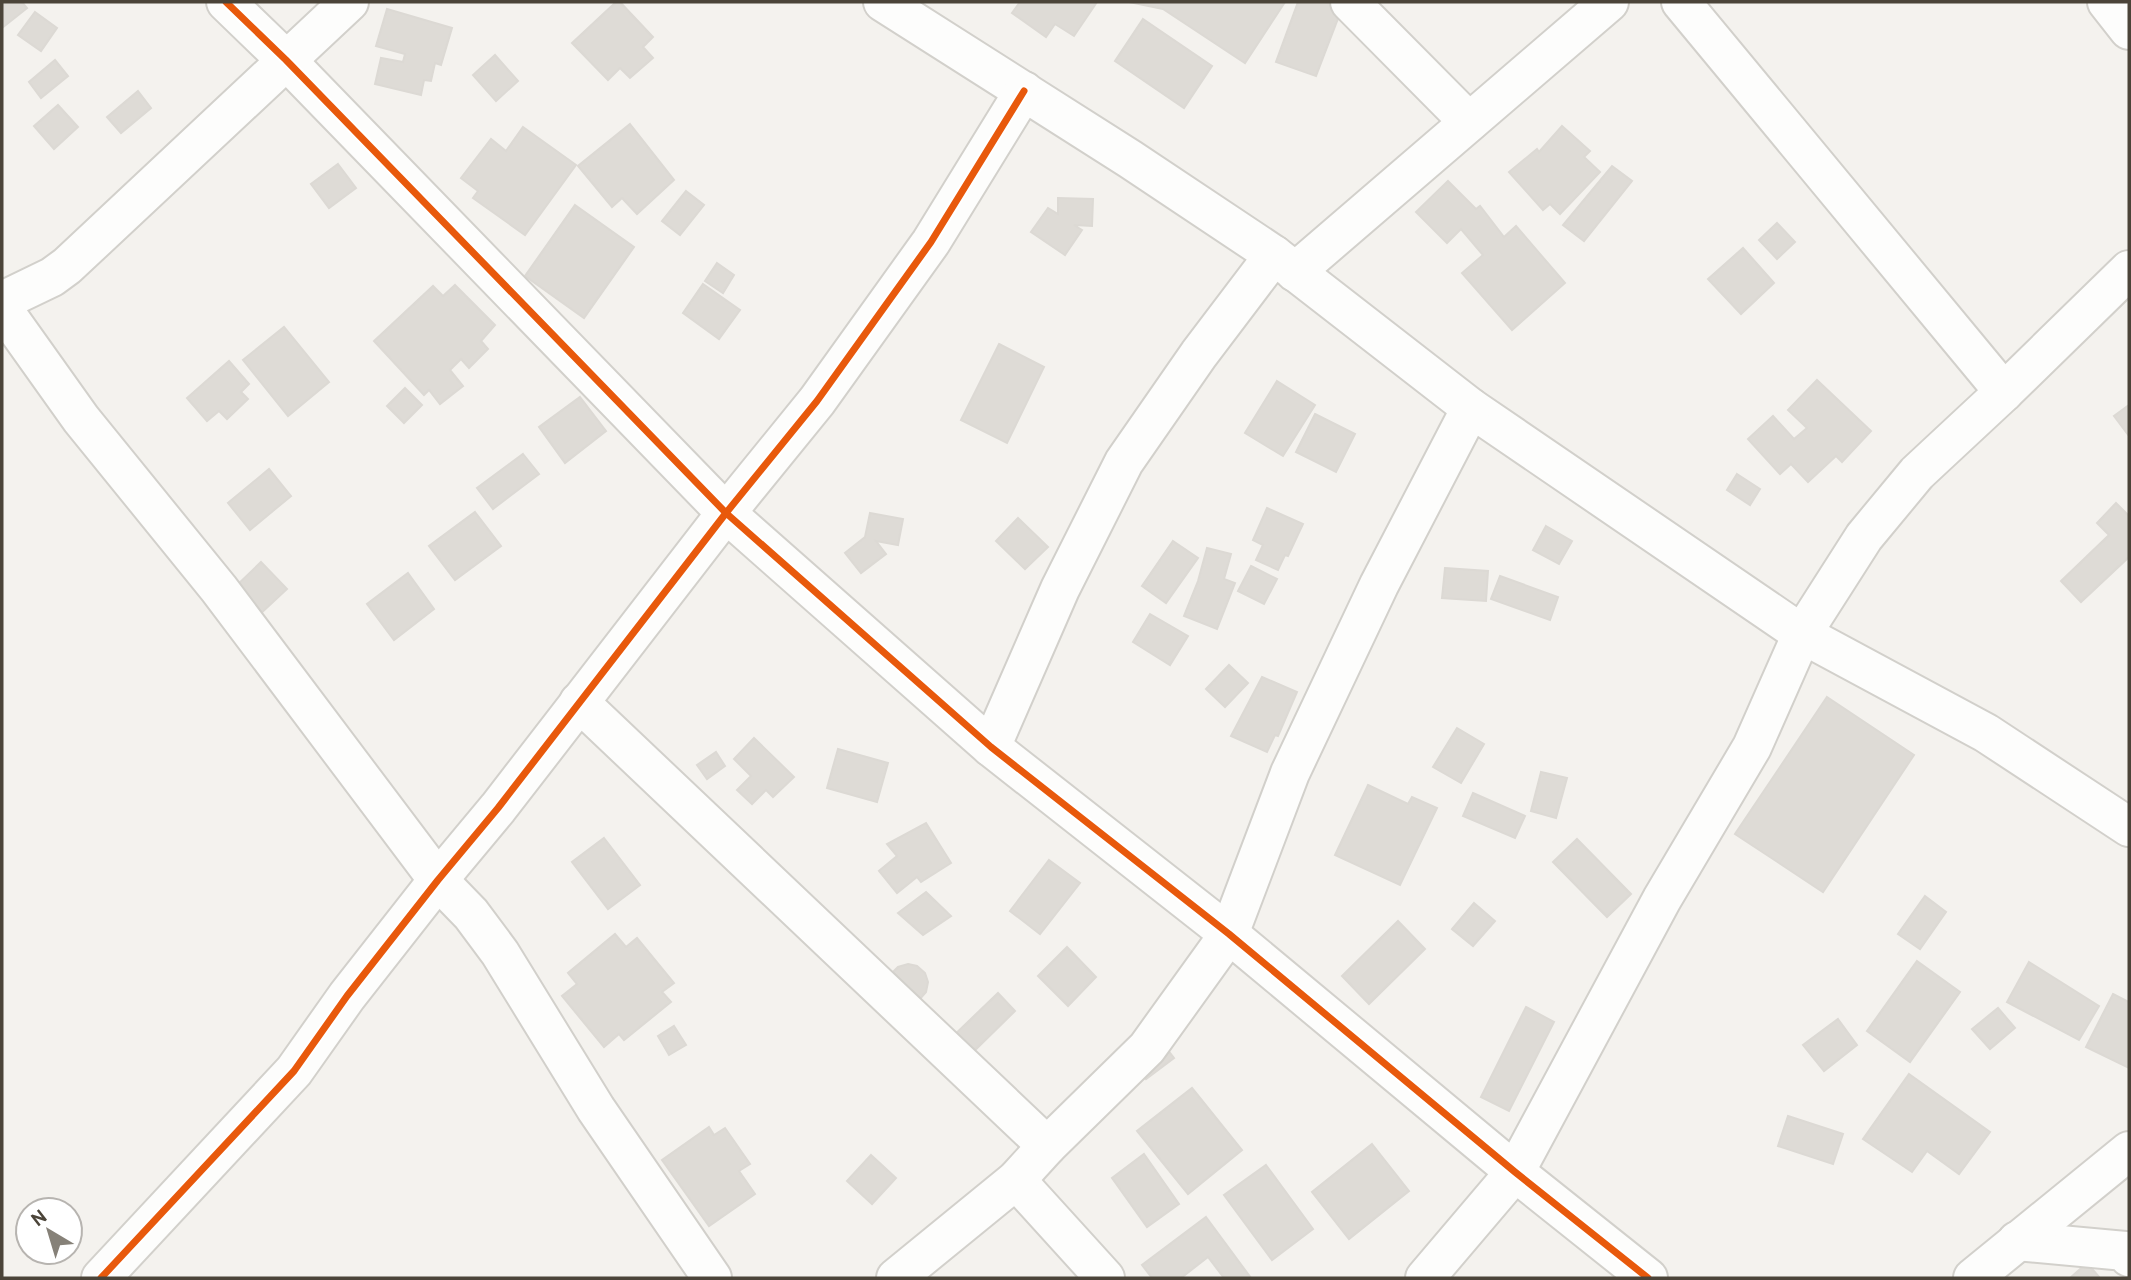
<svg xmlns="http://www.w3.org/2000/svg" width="2131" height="1280" viewBox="0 0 2131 1280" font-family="Overpass,sans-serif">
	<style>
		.building { fill: #dedbd6; stroke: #dcd9d4; stroke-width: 2 }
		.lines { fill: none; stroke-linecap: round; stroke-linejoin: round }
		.street-casing { stroke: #d2d0cb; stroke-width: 42 }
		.street { stroke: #fdfdfc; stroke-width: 38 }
		.cycleway-casing { stroke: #fff; stroke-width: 11 }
		.cycleway { stroke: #e8590c; stroke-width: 7 }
	</style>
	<rect width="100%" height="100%" fill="#f4f2ee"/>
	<g class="building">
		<path d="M2,2H22L27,8L2,28Z"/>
		<path d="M616,2H620L653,37L643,47L653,58L630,78L620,68L608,80L572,43Z"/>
		<path d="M1020,2H1097L1074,36L1055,24L1046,37L1012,13Z"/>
		<path d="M1129,2H1285L1245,63L1163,9Z"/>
		<path d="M1298,2H1324L1342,8L1316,76L1276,62Z"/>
		<path d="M387,9L452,28L441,65L435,63L431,81L424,80L421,95L375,84L381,58L403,62L405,54L376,46Z"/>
		<path d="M35,12L57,28L41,51L18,35Z"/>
		<path d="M1143,19L1212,66L1184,108L1115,61Z"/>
		<path d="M495,55L518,81L496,101L473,75Z"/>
		<path d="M55,60L68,76L41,98L29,82Z"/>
		<path d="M138,91L151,108L121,133L107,117Z"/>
		<path d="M58,105L78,127L54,149L34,126Z"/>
		<path d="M630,124L674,180L637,214L622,198L612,207L578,166Z"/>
		<path d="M1562,126L1590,151L1584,157L1600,172L1560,214L1550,204L1543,210L1509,172L1537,149L1539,152Z"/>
		<path d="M523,127L576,165L525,235L473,198L478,191L461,178L491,139L506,151Z"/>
		<path d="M338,164L356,188L329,208L311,184Z"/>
		<path d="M1612,166L1632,181L1584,241L1563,225Z"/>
		<path d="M1448,181L1476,209L1480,206L1504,237L1516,226L1565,283L1512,330L1462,273L1483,255L1461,229L1447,243L1416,212Z"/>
		<path d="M686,191L704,205L680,235L662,221Z"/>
		<path d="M1058,198L1093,199L1092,226L1074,225L1082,230L1065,255L1031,232L1048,208L1058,214Z"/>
		<path d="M575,205L634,247L584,318L525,276Z"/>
		<path d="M1777,223L1795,242L1777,259L1759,240Z"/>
		<path d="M1743,248L1774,283L1741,314L1708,279Z"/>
		<path d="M717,263L734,275L723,293L705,281Z"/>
		<path d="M703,284L740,310L719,339L683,313Z"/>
		<path d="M455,285L495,325L481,341L488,349L469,368L461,359L450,370L463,386L440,404L429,390L424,395L374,341L433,286L443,296Z"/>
		<path d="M284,327L329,382L288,416L243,360Z"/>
		<path d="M999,344L1044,367L1007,443L961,420Z"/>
		<path d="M229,361L249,384L241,392L248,399L227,419L219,411L207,421L187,398Z"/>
		<path d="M1817,380L1871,431L1842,462L1836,456L1808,482L1791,464L1780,474L1748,439L1773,416L1794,439L1807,428L1788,410Z"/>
		<path d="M1277,381L1315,405L1283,456L1245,433Z"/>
		<path d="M405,388L422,405L404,423L387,406Z"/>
		<path d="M580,397L606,431L565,463L539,427Z"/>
		<path d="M2129,405V436L2114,416Z"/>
		<path d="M1315,414L1355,434L1336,472L1296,452Z"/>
		<path d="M523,454L539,474L493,509L477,488Z"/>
		<path d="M269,469L291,496L250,530L228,503Z"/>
		<path d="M1737,474L1760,489L1750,505L1727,490Z"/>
		<path d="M2116,503L2129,516V559L2128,558L2081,602L2061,581L2109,535L2097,523Z"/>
		<path d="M1267,508L1303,524L1288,556L1285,555L1278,570L1256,560L1263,545L1253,540Z"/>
		<path d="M475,512L501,546L455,580L429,546Z"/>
		<path d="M870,513L903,519L898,545L876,541L886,554L861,573L845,553L865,537Z"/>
		<path d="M1018,518L1048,547L1025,569L996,541Z"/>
		<path d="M1546,526L1572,541L1559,564L1533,550Z"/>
		<path d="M1173,541L1198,558L1166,603L1142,586Z"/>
		<path d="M1207,548L1231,554L1224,579L1235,583L1217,629L1184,616L1198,581Z"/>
		<path d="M261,562L287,589L259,615L234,588Z"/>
		<path d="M1251,566L1277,579L1264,604L1238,591Z"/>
		<path d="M1445,568L1488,571L1486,601L1442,598Z"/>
		<path d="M408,573L434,609L394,640L367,604Z"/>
		<path d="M1500,576L1558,597L1550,620L1491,599Z"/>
		<path d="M1150,614L1188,636L1170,665L1133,642Z"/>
		<path d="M1229,665L1248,683L1225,707L1206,689Z"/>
		<path d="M1262,677L1297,692L1278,736L1275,735L1267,752L1231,736Z"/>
		<path d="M1827,697L1914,755L1823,892L1735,834Z"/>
		<path d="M1457,728L1484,744L1461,783L1433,767Z"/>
		<path d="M754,738L794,777L773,797L766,790L752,804L737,790L751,776L734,759Z"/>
		<path d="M838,749L888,763L877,802L827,788Z"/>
		<path d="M716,752L725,766L707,779L697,765Z"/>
		<path d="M1541,772L1567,778L1556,818L1531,811Z"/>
		<path d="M1368,785L1408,804L1412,797L1437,808L1400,885L1335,855Z"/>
		<path d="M1473,793L1525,816L1515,838L1463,816Z"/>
		<path d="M926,823L951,863L921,882L917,877L897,893L879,871L897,856L887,844Z"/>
		<path d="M604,838L640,885L608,909L572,862Z"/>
		<path d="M1577,839L1631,894L1607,917L1553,862Z"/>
		<path d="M1049,860L1080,883L1040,934L1010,911Z"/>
		<path d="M926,892L951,916L923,935L898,913Z"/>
		<path d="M1925,896L1946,912L1920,949L1898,934Z"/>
		<path d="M1474,903L1495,921L1473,946L1452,929Z"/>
		<path d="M1398,921L1425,949L1369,1004L1342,976Z"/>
		<path d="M615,934L626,947L637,938L674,983L662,992L671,1002L624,1040L619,1034L604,1047L562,996L577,984L568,973Z"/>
		<path d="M1067,947L1096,977L1068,1006L1038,976Z"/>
		<path d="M1917,961L1960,992L1910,1062L1867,1031Z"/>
		<path d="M2029,962L2099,1006L2079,1040L2007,1002Z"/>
		<path d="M908,964L917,966L925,973L928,982L926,992L919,1000L891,974L898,967Z"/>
		<path d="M998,993L1015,1011L966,1059L948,1041Z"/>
		<path d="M2113,994L2129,1002V1068L2086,1047Z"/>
		<path d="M1526,1007L1554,1022L1509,1111L1481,1097Z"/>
		<path d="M1998,1008L2015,1028L1990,1049L1972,1029Z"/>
		<path d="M1838,1019L1857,1045L1824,1071L1803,1045Z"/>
		<path d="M674,1026L686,1045L669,1055L658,1036Z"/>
		<path d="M1164,1045L1174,1058L1146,1079L1136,1066Z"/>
		<path d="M1909,1074L1990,1132L1959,1174L1927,1151L1912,1172L1863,1139Z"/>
		<path d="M1192,1088L1242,1150L1188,1194L1137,1131Z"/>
		<path d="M1788,1116L1843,1134L1833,1164L1778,1146Z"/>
		<path d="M709,1127L714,1135L725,1128L750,1164L739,1171L755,1194L709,1226L662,1160Z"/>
		<path d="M1372,1144L1409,1191L1349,1239L1312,1192Z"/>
		<path d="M1144,1154L1179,1204L1147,1227L1112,1178Z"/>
		<path d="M871,1155L896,1178L872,1204L847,1181Z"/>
		<path d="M1266,1165L1313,1229L1272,1260L1224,1195Z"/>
		<path d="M1206,1217L1251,1278H1224L1208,1257L1181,1278H1152L1142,1265Z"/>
		<path d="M2087,1263L2100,1278H2070Z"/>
	</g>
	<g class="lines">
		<g class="street-casing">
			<g id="street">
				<path d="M226,2L286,60L726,513L991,747L1229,934L1515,1172L1648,1278"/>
				<path d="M883,2L1130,159L1274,255L1471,408L1802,634L1986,733L2129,827"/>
				<path d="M1350,2L1469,122"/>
				<path d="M1681,2L2004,392"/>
				<path d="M2107,2L2129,30"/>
				<path d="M1295,272L1609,2"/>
				<path d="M2,301L52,277L67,266L349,2"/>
				<path d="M2,308L81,419L219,589L438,880L471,914L500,953L596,1109L712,1278"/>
				<path d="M579,702L1047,1146"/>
				<path d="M991,747L1060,589L1124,462L1199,354L1274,255"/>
				<path d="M1016,1180L1105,1278"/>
				<path d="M2017,1241L2125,1251L2129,1257"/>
				<path d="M101,1278L294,1071L347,996L438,880L498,808L726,513L817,401L931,242L1024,91"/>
				<path d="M896,1278L1016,1180L1047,1146L1147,1048L1229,934L1290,773L1379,585L1471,408"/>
				<path d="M1425,1278L1515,1172L1662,899L1752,747L1802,634L1864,537L1917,473L2004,392L2129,270"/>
				<path d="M1973,1278L2129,1151"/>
			</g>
		</g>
		<use href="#street" class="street"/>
		<g class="cycleway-casing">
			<g id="cycleway">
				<path d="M226,2L286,60L726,513L991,747L1229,934L1515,1172L1648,1278"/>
				<path d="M101,1278L294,1071L347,996L438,880L498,808L726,513L817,401L931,242L1024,91"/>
			</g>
		</g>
		<use href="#cycleway" class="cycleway"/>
	</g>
	<rect width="2131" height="1280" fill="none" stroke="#4b4439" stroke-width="7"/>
	<g transform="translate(49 1231) rotate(322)"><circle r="33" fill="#ffffff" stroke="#b7b4b0" stroke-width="2"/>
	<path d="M0-5L12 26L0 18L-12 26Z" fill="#868178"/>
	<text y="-10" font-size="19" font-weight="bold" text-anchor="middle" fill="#4b4439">N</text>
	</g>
</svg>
